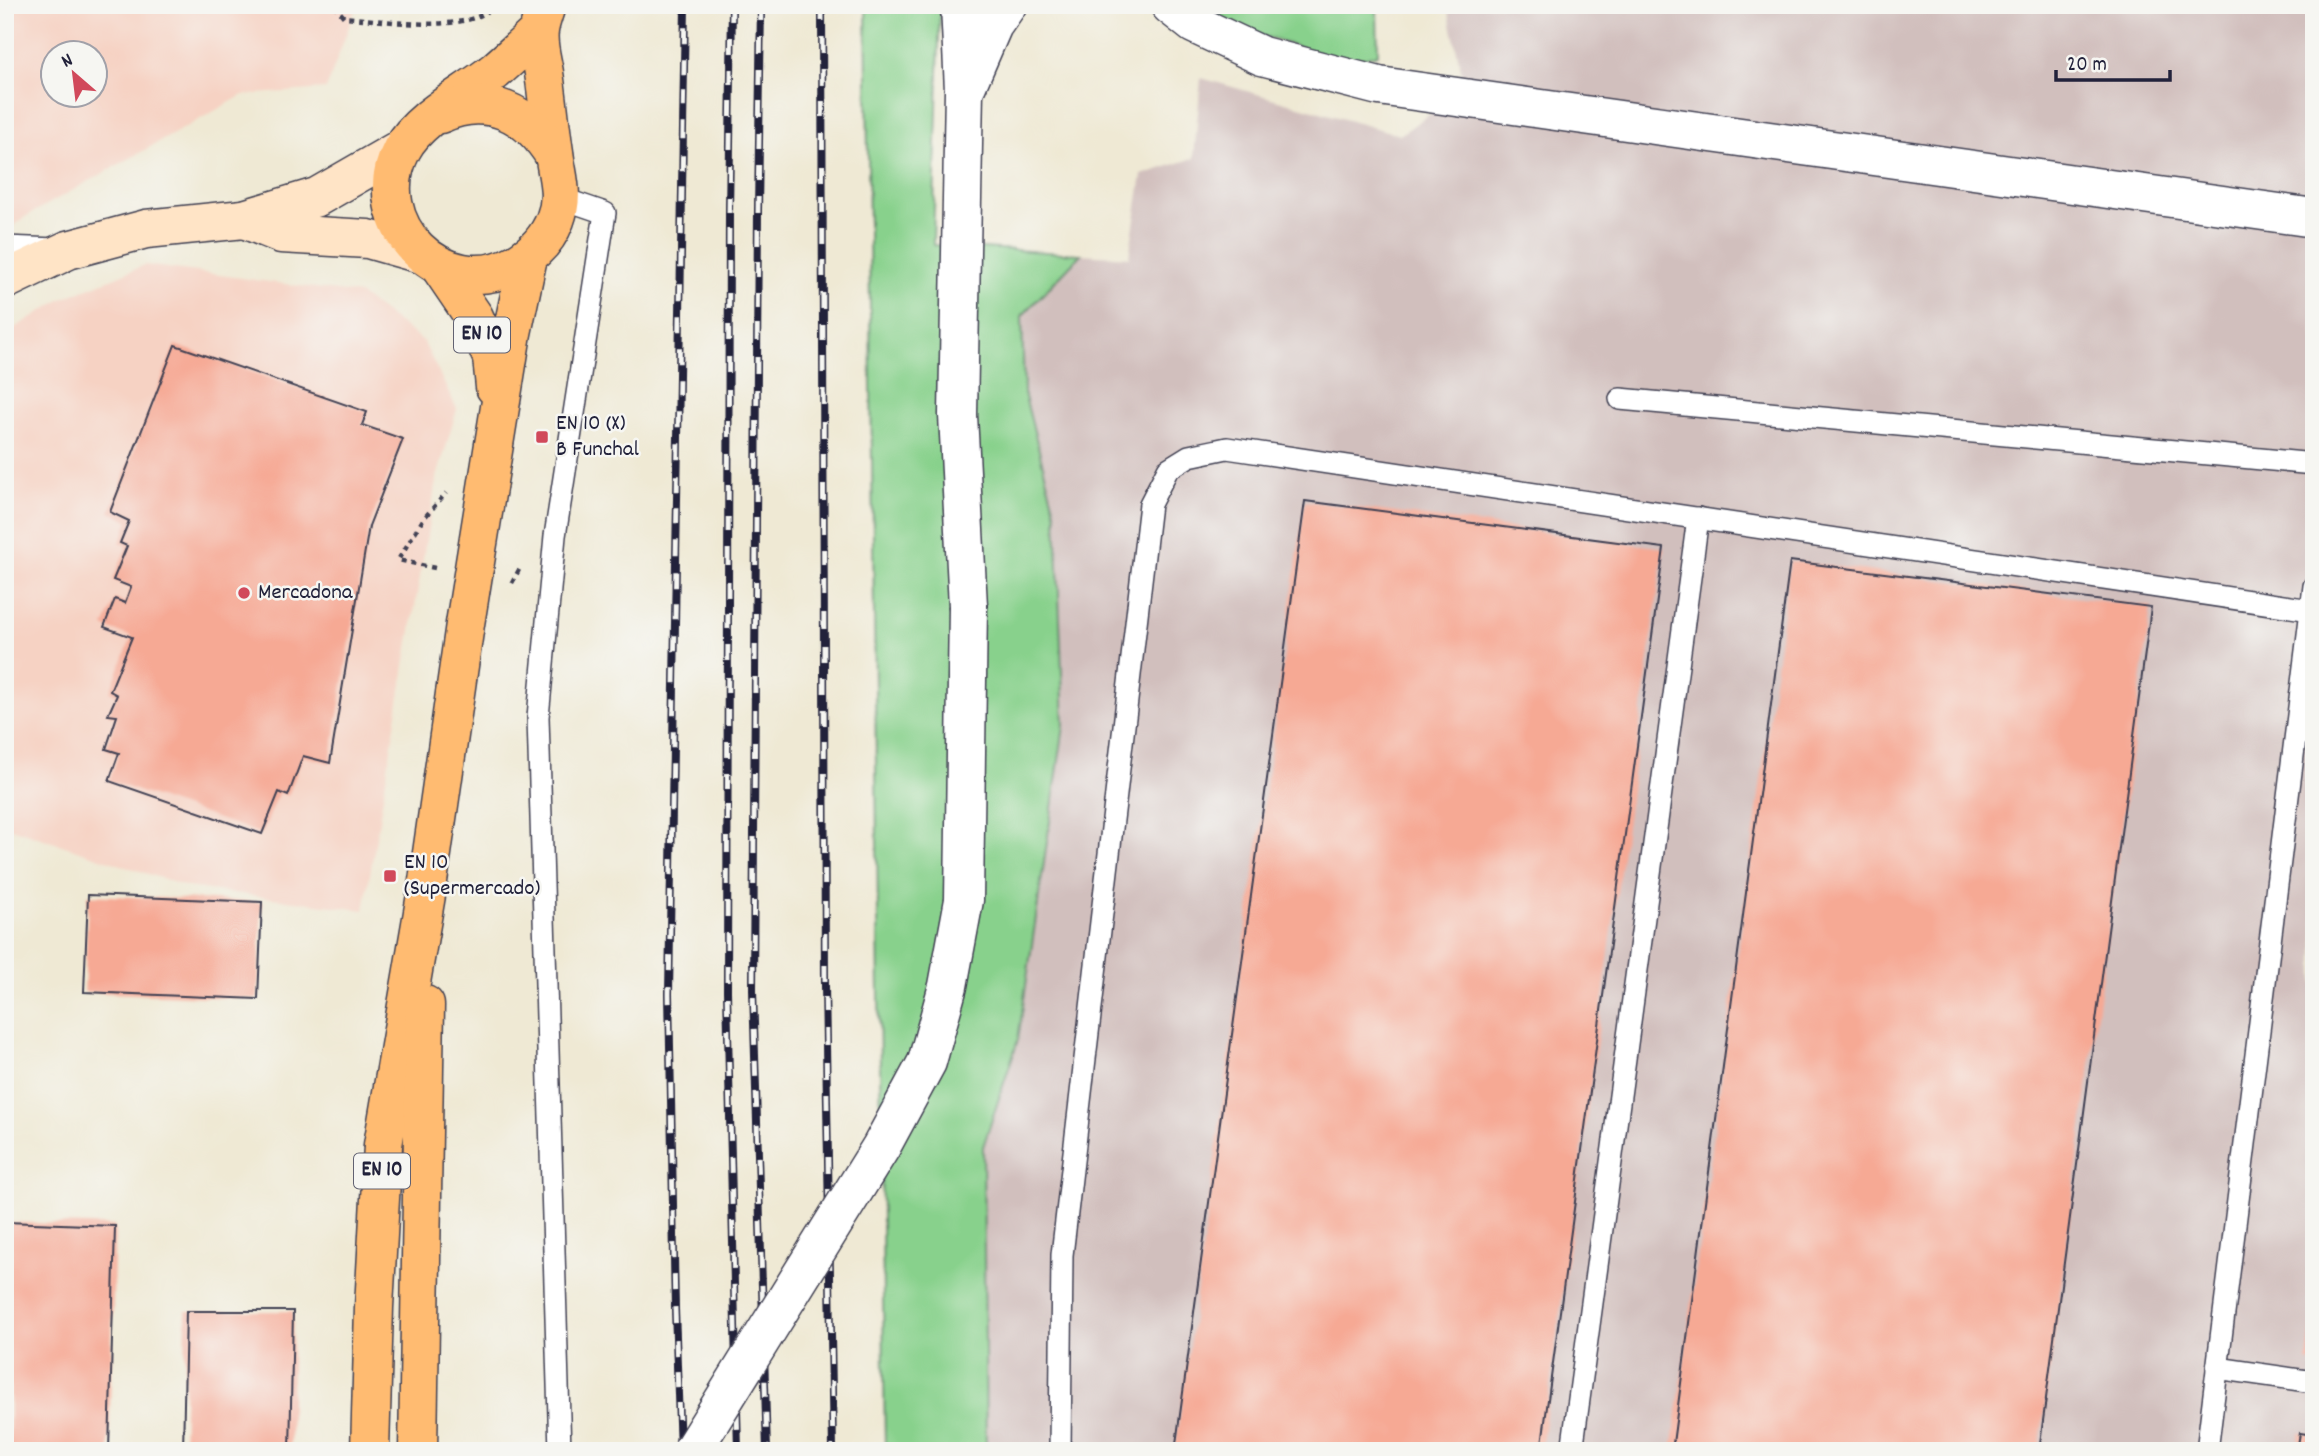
<svg xmlns="http://www.w3.org/2000/svg" width="2319" height="1456" viewBox="0 0 2319 1456" font-family="Dekko,sans-serif">
	<style>
		.built { fill: #f6d2c3; fill-rule: evenodd }
		.industrial { fill: #d1bfbd }
		.green { fill: #88d18c; stroke: #557a64; stroke-width: 2 }
		.building { fill: #f6a994 }
		.lines { fill: none; stroke-linecap: round; stroke-linejoin: round }
		.lane-casing { stroke: #414052; stroke-width: 24 }
		.street-casing { stroke: #414052; stroke-width: 41 }
		.secondary-casing { stroke: #414052; stroke-width: 41 }
		.primary-casing { stroke: #414052; stroke-width: 41 }
		.path { stroke: #414052; stroke-width: 4.5; stroke-dasharray: 5 5; stroke-linecap: butt }
		.lane { stroke: #fff; stroke-width: 21 }
		.street { stroke: #fff; stroke-width: 38 }
		.secondary { stroke: #ffe4c6; stroke-width: 38 }
		.primary { stroke: #ffbb71; stroke-width: 38 }
		.rail-casing { stroke: #22223b; stroke-width: 8 }
		.rail { stroke: #f6f6f2; stroke-width: 5; stroke-dasharray: 16; stroke-linecap: butt }
		.street-bridge-casing { stroke: #414052; stroke-width: 41; stroke-linecap: butt }
		.street-bridge { stroke: #fff; stroke-width: 38 }
		.poi-dot { fill: #d1495b; stroke: #f6f6f2; stroke-width: 2.5 }
		.labels { text-anchor: middle; dominant-baseline: central; stroke-width: 5; stroke-linejoin: round; paint-order: stroke }
		.shield { fill: #f6f6f2; stroke: #626272; stroke-width: 2 }
		.shield-label { font-size: 21px; font-weight: bold; fill: #22223b }
		.poi-label { font-size: 23px; fill: #22223b; stroke: #f6f6f2; text-anchor: start }
	</style>
	<rect width="100%" height="100%" fill="#f6f6f2"/>
	<filter id="ink" filterUnits="userSpaceOnUse"><feTurbulence type="fractalNoise" baseFrequency=".0143" numOctaves="2"/><feDisplacementMap in="SourceGraphic" scale="14" xChannelSelector="R" yChannelSelector="G"/><feConvolveMatrix kernelMatrix="1 2 1 2 8 2 1 2 1" color-interpolation-filters="sRGB"/></filter>
	<filter id="wash" filterUnits="userSpaceOnUse"><feTurbulence type="fractalNoise" baseFrequency=".00686" numOctaves="4" result="noise"/><feDisplacementMap in="SourceGraphic" scale="28" xChannelSelector="R" yChannelSelector="G"/><feGaussianBlur stdDeviation="1.57" result="paint"/><feColorMatrix in="noise" values="0 0 0 0 0 0 0 0 0 0 0 0 0 0 0 0 0 1.4 0 .05"/><feComposite in="paint" operator="in"/></filter>
	<g filter="url(#wash)">
		<rect width="100%" height="100%" fill="#efe9d4"/>
		<g class="built">
			<path d="M5,5H357L326,89L243,95L25,217L5,233ZM52,52H94V94H52Z"/>
			<path d="M145,265L359,294L423,341L457,409L436,481L364,910L187,887L5,826V334L62,299Z"/>
		</g>
		<path class="industrial" d="M1447,5H2314V1451H986L983,1147L1018,1040L1056,515L1024,393L1022,315L1081,254L1129,257L1142,175L1194,158L1201,78L1400,135L1465,89Z"/>
		<g class="green">
			<path d="M866,5H940L933,245L1081,254L1022,316L1024,393L1056,515L1064,726L1018,1040L983,1147L986,1451H885Z"/>
			<path d="M1196,5H1373L1377,9L1378,54L1349,62L1238,29Z"/>
		</g>
		<g id="blocks">
			<g class="building">
				<path d="M175,345L367,412L362,425L403,439L369,526L330,763L303,756L288,796L279,792L262,834L109,781L119,753L106,749L117,716L108,715L117,695L110,691L132,637L104,627L115,599L125,603L131,587L113,580L127,546L120,543L129,521L110,512Z"/>
				<path d="M1305,501L1664,548L1541,1451H1175Z"/>
				<path d="M1790,561L2151,607L2039,1451H1672Z"/>
				<path d="M88,895L262,902L258,999L84,992Z"/>
				<path d="M5,1222L115,1226L109,1451H9L10,1387H5Z"/>
				<path d="M186,1311H293L290,1451H183Z"/>
				<path d="M2312,1321H2314V1363L2307,1362Z"/>
				<path d="M2300,1433L2314,1435V1451H2297Z"/>
			</g>
		</g>
	</g>
	<g filter="url(#ink)">
		<use href="#blocks" fill-opacity="0" stroke="#414052" stroke-width="2"/>
		<g class="lines">
			<g class="lane-casing">
				<g id="lane">
					<path d="M5,247L56,249"/>
					<path d="M1620,399L2314,464"/>
					<path d="M2217,1368L2314,1382"/>
					<path d="M560,1451L538,717L555,536L605,213L561,198"/>
					<path d="M1060,1451L1062,1255L1150,504L1168,469L1189,456L1227,448L2311,610"/>
					<path d="M1572,1451L1698,518"/>
					<path d="M2207,1451L2314,586"/>
				</g>
			</g>
			<g class="street-casing">
				<g id="street">
					<path d="M960,5L964,90L958,415L968,606"/>
					<path d="M1170,5L1194,24L1262,56L1379,86L2314,218"/>
					<path d="M967,85L993,25L1007,5"/>
				</g>
			</g>
			<g class="secondary-casing">
				<g id="secondary">
					<path d="M244,219L281,234L368,239L421,254"/>
					<path d="M5,280L68,250L146,229L244,219L317,197L402,148"/>
				</g>
			</g>
			<g class="primary-casing">
				<g id="primary">
					<path d="M538,32C524,45 510,58 495,71C467,94 419,117 402,149C363,223 444,304 517,263C534,253 548,238 555,220C565,194 557,178 554,152C550,126 548,99 544,73C542,60 537,44 539,31C540,22 544,13 546,5"/>
					<path d="M440,114C488,92 528,113 554,155"/>
					<path d="M440,267L474,317L492,357L495,387"/>
					<path d="M370,1451L374,1307L383,1145L426,895L465,624L512,333L528,257"/>
					<path d="M418,1451L425,1005"/>
				</g>
			</g>
			<g class="path">
				<path d="M334,5L344,17C382,20 468,36 495,5"/>
				<path d="M435,568L398,560L424,518L446,493"/>
				<path d="M512,583L521,566"/>
			</g>
			<use href="#lane" class="lane"/>
			<use href="#street" class="street"/>
			<use href="#secondary" class="secondary"/>
			<use href="#primary" class="primary"/>
			<g class="rail-casing">
				<g id="rail">
					<path d="M732,5L729,213L727,991L738,1451"/>
					<path d="M761,5L758,210L753,990L767,1451"/>
					<path d="M822,5L825,986L833,1451"/>
					<path d="M680,1451L675,1309L669,994L685,5"/>
				</g>
			</g>
			<use href="#rail" class="rail"/>
			<g class="street-bridge-casing">
				<path id="street-bridge" d="M692,1451L881,1147L927,1062L948,986L964,900L968,606"/>
			</g>
			<use href="#street-bridge" class="street-bridge"/>
		</g>
	</g>
	<g class="poi-dot">
		<rect x="535" y="430" width="14" height="14" rx="3.5"/>
		<circle cx="244" cy="593" r="7"/>
		<rect x="383" y="869" width="14" height="14" rx="3.5"/>
	</g>
	<g class="labels">
		<g class="shield">
			<rect x="454" y="317.5" width="56" height="35" rx="5"/>
			<rect x="354" y="1153.5" width="56" height="35" rx="5"/>
		</g>
		<g class="shield-label">
			<text x="482" y="335">EN 10</text>
			<text x="382" y="1171">EN 10</text>
		</g>
		<g class="poi-label">
			<text x="556" y="424">EN 10 (X)<tspan x="556" dy="26">B Funchal</tspan></text>
			<text x="258" y="593">Mercadona</text>
			<text x="404" y="863">EN 10<tspan x="404" dy="26">(Supermercado)</tspan></text>
		</g>
	</g>
	<rect width="2319" height="1456" fill="none" stroke="#f6f6f2" stroke-width="28"/>
	<g transform="translate(74 74) rotate(332)"><circle r="33" fill="#f6f6f2" stroke="#a1a1a9" stroke-width="2"/>
	<path d="M0-5L12 26L0 18L-12 26Z" fill="#d1495b"/>
	<text y="-10" font-size="19" font-weight="bold" text-anchor="middle" fill="#22223b">N</text>
	</g>
	<path d="M2056 70v10h114v-10" fill="none" stroke="#22223b" stroke-width="3.5"/>
	<text x="2067" y="70" font-size="21" fill="#22223b" stroke="#f6f6f2" stroke-width="5" paint-order="stroke">20 m</text>
</svg>
